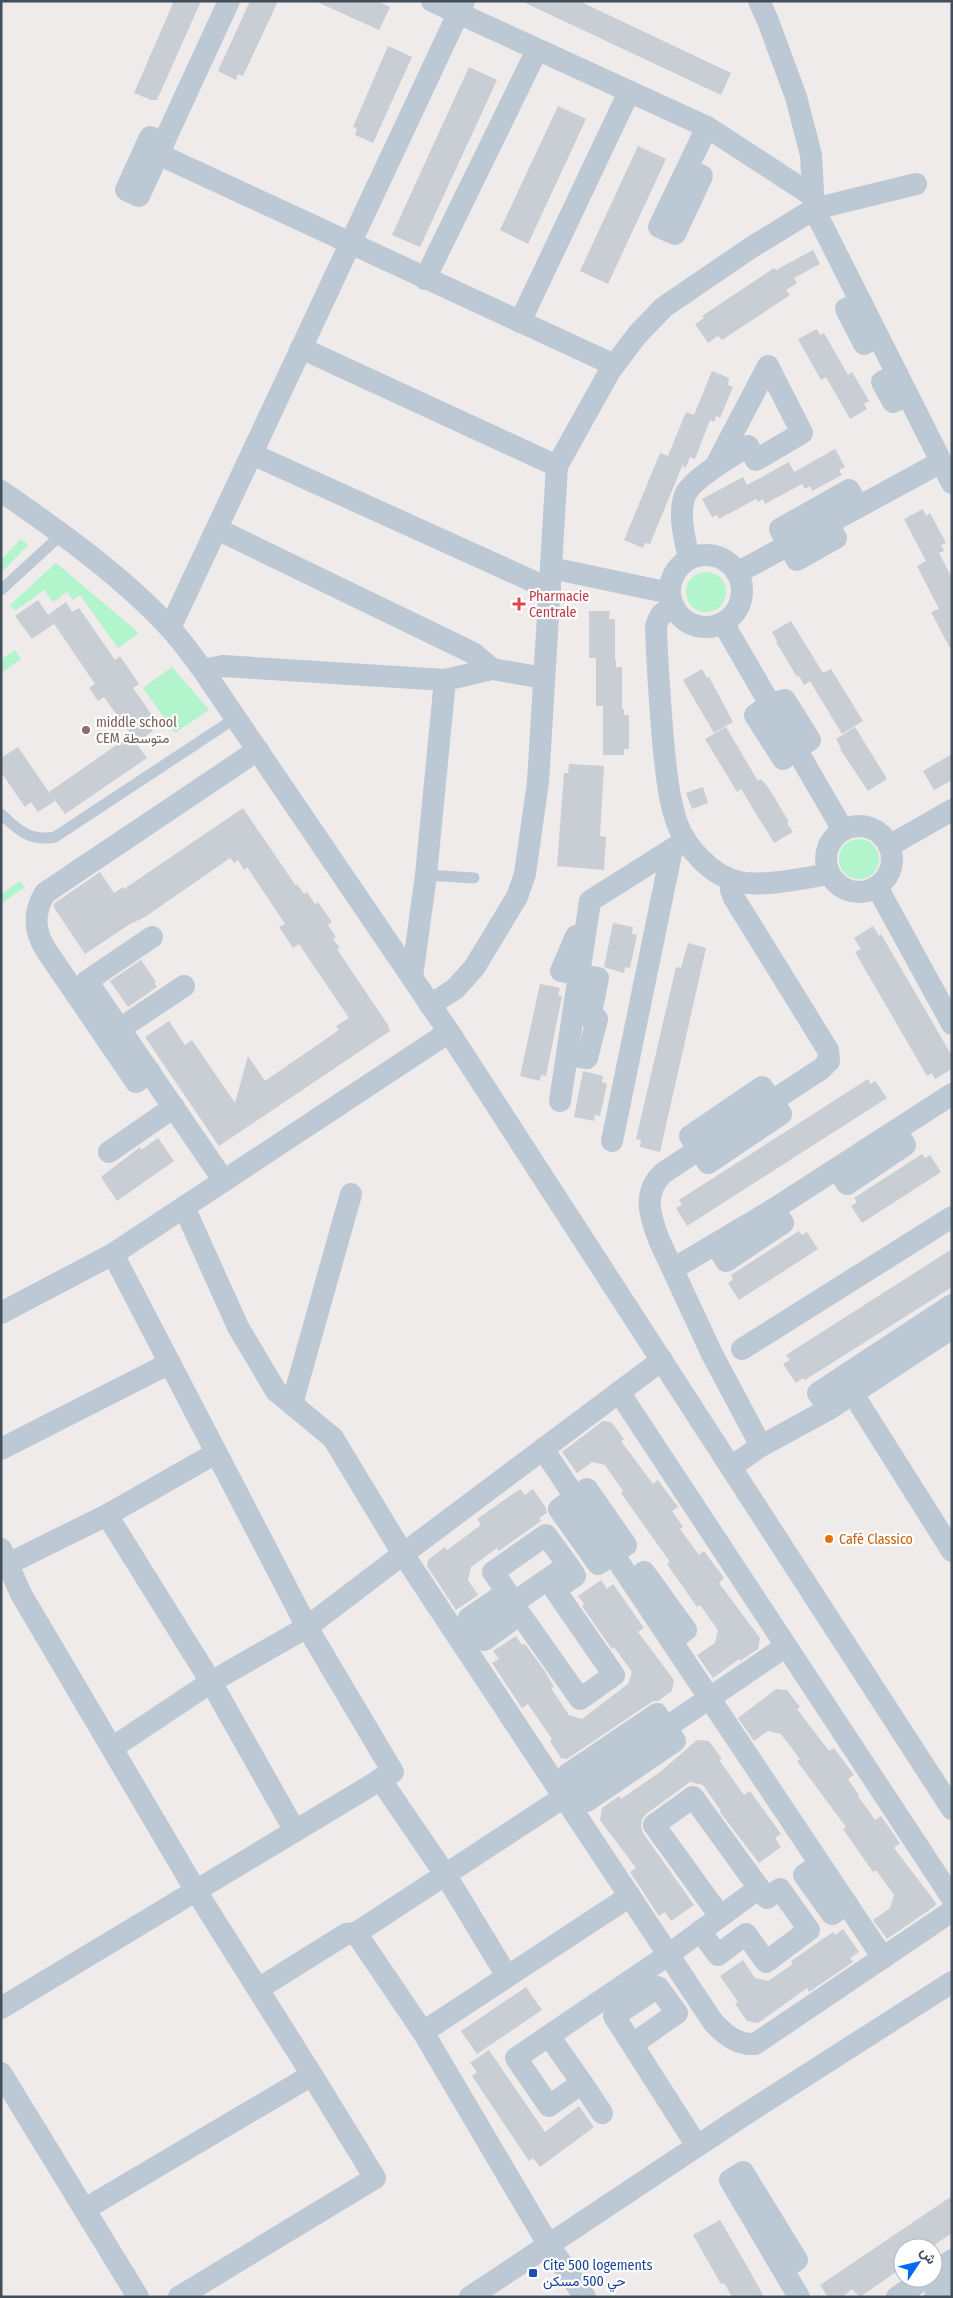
<svg xmlns="http://www.w3.org/2000/svg" width="953" height="2298" viewBox="0 0 953 2298" font-family="'Fira Sans Condensed',Vazirmatn,sans-serif">
	<style>
		.green { fill: #b2f4cc }
		.building { fill: #c9cdd4 }
		.lines { fill: none; stroke-linecap: round; stroke-linejoin: round }
		.service { stroke: #bcc8d3; stroke-width: 11 }
		.minor { stroke: #bcc8d3; stroke-width: 22 }
		.health-dot { fill: #e0444e; stroke: #fff; stroke-width: 2 }
		.education-dot { fill: #8d6e63; stroke: #fff; stroke-width: 2 }
		.food-dot { fill: #e8710a; stroke: #fff; stroke-width: 2 }
		.transit-dot { fill: #1a4fb4; stroke: #fff; stroke-width: 2 }
		.labels { text-anchor: middle; dominant-baseline: central; stroke-width: 4.5; stroke-linejoin: round; paint-order: stroke }
		.health-label { font-size: 14px; fill: #be3a42; stroke: #fff; text-anchor: start }
		.education-label { font-size: 14px; fill: #785e54; stroke: #fff; text-anchor: start }
		.food-label { font-size: 14px; fill: #c56008; stroke: #fff; text-anchor: start }
		.transit-label { font-size: 14px; fill: #164399; stroke: #fff; text-anchor: start }
	</style>
	<rect width="100%" height="100%" fill="#efebeb"/>
	<g class="green">
		<path d="M21,539L28,545L4,570L1,567V560Z"/>
		<path d="M56,563L139,633L118,648L80,595L73,600L67,592L53,602L44,590L15,611L10,605Z"/>
		<circle cx="706" cy="592" r="20"/>
		<path d="M15,650L21,659L1,673V659Z"/>
		<path d="M172,667L209,710L175,733L143,688Z"/>
		<circle cx="859" cy="859" r="20"/>
		<path d="M20,881L25,887L1,904V894Z"/>
	</g>
	<g class="building">
		<path d="M174,1H201L157,100H151L134,93Z"/>
		<path d="M250,1H278L243,76L238,74L236,80L218,71Z"/>
		<path d="M315,1H377L390,7L379,30Z"/>
		<path d="M521,1H579L731,73L721,95Z"/>
		<path d="M388,46L412,57L373,143L355,135L357,128L353,127Z"/>
		<path d="M469,67L497,80L420,247L392,235Z"/>
		<path d="M558,106L586,119L528,244L500,230Z"/>
		<path d="M638,146L666,159L608,284L580,271Z"/>
		<path d="M813,250L820,264L794,278L797,283L786,290L790,295L722,340L718,336L708,343L695,324L704,318L702,316L774,268L776,270Z"/>
		<path d="M817,329L820,335L824,333L848,375L852,372L869,401L864,404L867,409L850,419L826,377L821,380L798,339Z"/>
		<path d="M712,371L729,378L728,385L733,387L720,418L716,416L714,422L710,420L695,459L690,457L685,469L683,464L650,544L645,543L643,548L624,540L660,453L668,456L686,412L694,415Z"/>
		<path d="M835,449L845,467L839,470L842,475L812,491L810,486L805,489L802,484L765,504L763,499L758,502L756,499L719,519L717,515L712,517L702,499L743,477L747,485L789,462L794,472Z"/>
		<path d="M923,509L926,516L930,513L946,543L941,545L944,551L939,553L952,578V652L931,612L939,609L917,566L926,561L904,519Z"/>
		<path d="M38,600L54,624L32,639L15,616Z"/>
		<path d="M66,602L72,612L79,608L115,660L120,656L139,684L133,688L154,718L147,723L153,731L136,743L147,758L65,814L49,792L131,735L104,697L98,701L89,688L95,684L48,615Z"/>
		<path d="M589,611H610L609,619H615V660H616V667H622V709H624V715H629V749H624V755H603V706H596V658H589Z"/>
		<path d="M791,621L823,673L831,669L863,721L842,734L810,681L804,685L799,676L797,677L776,642L777,641L772,632Z"/>
		<path d="M702,669L707,678L709,677L733,722L714,733L683,680Z"/>
		<path d="M726,727L758,781L761,779L768,787L789,822L787,823L793,832L774,843L741,789L737,792L705,739Z"/>
		<path d="M855,727L887,779L868,791L840,749L841,748L836,739Z"/>
		<path d="M18,747L55,801L38,812L31,802L25,807L1,772V758Z"/>
		<path d="M952,754V780L934,790L923,771Z"/>
		<path d="M569,764L604,766L600,836L606,837L604,870L557,866L564,773H568Z"/>
		<path d="M703,787L708,803L692,809L686,793Z"/>
		<path d="M243,808L296,886L297,884L304,894L307,892L315,904L318,902L332,922L328,925L336,937L333,939L340,948L337,949L388,1025L390,1031L219,1146L145,1037L169,1021L185,1045L192,1040L235,1103L248,1056L265,1081L339,1030L336,1026L349,1018L299,944L293,948L279,927L285,924L247,867L244,870L238,860L234,863L230,858L145,917L130,924L85,954L53,906L55,903L100,872L114,893L123,887L124,889Z"/>
		<path d="M613,923L633,927L632,934L637,935L630,968L625,967L624,973L604,967Z"/>
		<path d="M873,926L879,936L881,934L952,1056V1069L935,1079L932,1073L927,1076L855,952L861,949L854,938Z"/>
		<path d="M688,943L706,948L660,1152L640,1147L641,1140L636,1139L676,967L681,968Z"/>
		<path d="M141,960L156,982L154,983L157,987L128,1007L110,981Z"/>
		<path d="M540,984L560,988L558,995L562,996L546,1076L541,1075L540,1081L520,1076Z"/>
		<path d="M583,1071L603,1076L602,1082L607,1084L600,1116L595,1115L594,1121L574,1117Z"/>
		<path d="M868,1079L871,1084L875,1081L887,1098L687,1226L676,1208L682,1205L679,1200Z"/>
		<path d="M158,1138L174,1161L117,1201L101,1177L140,1147L141,1150Z"/>
		<path d="M922,1154L925,1158L930,1155L941,1172L862,1223L851,1206L857,1202L854,1198Z"/>
		<path d="M799,1231L802,1235L807,1232L818,1249L739,1300L728,1283L733,1279L731,1275Z"/>
		<path d="M952,1249V1287L805,1380L803,1378L796,1383L783,1364L790,1360L786,1355Z"/>
		<path d="M603,1421L611,1422L624,1439L621,1441L653,1484L658,1480L678,1507L672,1511L683,1527L680,1529L699,1555L704,1551L724,1578L719,1583L760,1638L758,1649L740,1661L739,1659L713,1678L697,1655L715,1643L718,1630L700,1605L697,1607L667,1564L670,1562L621,1493L623,1491L605,1465L592,1462L577,1473L562,1452Z"/>
		<path d="M520,1489L525,1495L533,1489L546,1508L547,1513L539,1518L541,1521L499,1551L497,1548L471,1567L468,1580L478,1595L456,1610L427,1566L428,1560L445,1547L447,1550L481,1525L477,1519Z"/>
		<path d="M601,1580L607,1589L613,1584L644,1628L638,1632L674,1680L672,1691L658,1701H653L567,1759L561,1758L550,1741L552,1739L528,1704L522,1708L492,1663L499,1659L493,1651L516,1636L522,1645L525,1644L544,1670L554,1687L551,1688L569,1715L582,1719L628,1684L632,1672L614,1647L612,1649L582,1606L584,1604L578,1596Z"/>
		<path d="M776,1689L787,1690L800,1707L797,1709L829,1751L834,1748L854,1775L848,1779L859,1795L858,1796L875,1820L881,1816L900,1843L894,1848L936,1903L935,1906L887,1939L873,1920L890,1908L894,1895L876,1870L873,1872L843,1829L846,1827L797,1761L800,1759L781,1734L768,1731L754,1741L738,1718Z"/>
		<path d="M697,1740L709,1741L722,1759L719,1760L744,1795L750,1791L781,1834L775,1838L781,1847L759,1863L720,1812L721,1811L703,1785L690,1782L646,1814L642,1819L641,1826L643,1833L694,1905L671,1921L665,1912L659,1916L630,1872L636,1868L600,1820L602,1808L619,1796L621,1799L660,1772Z"/>
		<path d="M843,1929L859,1952L850,1958L853,1962L809,1992L807,1988L758,2023L747,2021L735,2004L738,2002L720,1976L743,1960L755,1978L768,1981L793,1964L791,1961L833,1932L835,1935Z"/>
		<path d="M526,1987L542,2010L477,2054L461,2031Z"/>
		<path d="M489,2050L545,2132L579,2106L594,2127L540,2167L533,2158L529,2161L472,2076L477,2072L470,2063Z"/>
		<path d="M952,2196V2233L930,2248H903V2267L860,2297L852,2289L842,2297H828L820,2285Z"/>
		<path d="M720,2220L747,2266L764,2297H732L724,2283L721,2284L693,2235Z"/>
	</g>
	<g class="lines">
		<g class="service">
			<path d="M1,590L62,534"/>
			<path d="M1,814C18,830 30,842 55,837L237,717"/>
			<path d="M426,875L474,878"/>
		</g>
		<g class="minor">
			<path d="M432,1L707,127L813,196"/>
			<path d="M759,1L768,21L796,97L811,155L814,209L952,483"/>
			<path d="M164,143L150,137L126,190L139,196L229,1"/>
			<path d="M158,154L614,365"/>
			<path d="M687,169L702,176L675,234L659,227L707,127"/>
			<path d="M425,279L537,50"/>
			<path d="M861,302L846,309L864,344L878,337"/>
			<path d="M520,322L629,92"/>
			<path d="M301,348L557,466"/>
			<path d="M897,374L882,382L893,402L907,395"/>
			<path d="M252,454L550,589"/>
			<path d="M1,491C59,531 122,576 170,628C182,641 192,656 203,670L449,1032L952,1809"/>
			<path d="M827,523L836,538L797,560L780,529L849,490L858,507"/>
			<path d="M217,529L473,653L492,669"/>
			<circle cx="706" cy="591" r="36"/>
			<path d="M689,559C685,540 677,512 686,493C694,478 733,455 748,446L756,460L802,433L768,366L716,465"/>
			<path d="M551,568L670,593"/>
			<path d="M737,573L941,462"/>
			<path d="M674,607C663,611 659,615 656,627C657,665 660,703 663,741C666,769 668,797 677,823C686,848 712,876 739,882C763,887 805,878 829,874"/>
			<path d="M723,623L843,830"/>
			<path d="M170,628L464,1"/>
			<path d="M203,670L223,666L445,680L492,669L544,678"/>
			<path d="M785,700L810,740L783,759L755,715L770,704Z"/>
			<circle cx="859" cy="859" r="33"/>
			<path d="M889,846L952,810"/>
			<path d="M732,880L731,890L734,898L828,1050L829,1061L821,1069L663,1173C642,1193 650,1216 659,1240L712,1354L761,1446"/>
			<path d="M877,887L952,1024"/>
			<path d="M152,937L87,981L224,1181"/>
			<path d="M412,977L426,875L445,680"/>
			<path d="M430,1005L455,989L474,968L517,897L525,874L538,782L557,466L610,371L637,335L664,307L752,247L814,209L916,184"/>
			<path d="M109,1036L184,986"/>
			<path d="M567,1055L587,1058L597,1019L590,1018L598,978L561,971L576,936"/>
			<path d="M150,1072L136,1082L46,950C34,931 33,913 45,893L258,750"/>
			<path d="M762,1087L781,1114L708,1163L690,1136Z"/>
			<path d="M560,1101L590,901L685,841"/>
			<path d="M612,1141L672,849"/>
			<path d="M109,1152L174,1107"/>
			<path d="M837,1169L847,1184L905,1145L896,1131"/>
			<path d="M184,1207L238,1327L276,1391L333,1438L403,1554L307,1627L393,1772L295,1831"/>
			<path d="M716,1245L726,1261L783,1223L774,1209"/>
			<path d="M673,1269L774,1209L952,1094"/>
			<path d="M1,1313L113,1254"/>
			<path d="M742,1349L952,1217"/>
			<path d="M662,1360L403,1554L713,2022C725,2035 737,2045 755,2044L952,1911"/>
			<path d="M619,1392L952,1898"/>
			<path d="M853,1394L952,1551"/>
			<path d="M292,1404L351,1194"/>
			<path d="M829,1409L818,1393L952,1305"/>
			<path d="M1,1449L170,1363"/>
			<path d="M543,1449L883,1958"/>
			<path d="M731,1467L761,1446L829,1409L952,1328"/>
			<path d="M587,1489L626,1545L598,1564L559,1509Z"/>
			<path d="M107,1515L211,1682L112,1748"/>
			<path d="M1,1549L21,1594L196,1891L312,2075"/>
			<path d="M8,1564L107,1515L216,1453"/>
			<path d="M632,1582L644,1572L686,1630L671,1641"/>
			<path d="M460,1640L568,1565L575,1576L555,1590L614,1675L580,1699L520,1614L484,1640L469,1618L507,1592L493,1572L546,1535L568,1565"/>
			<path d="M657,1714L675,1741L587,1801L568,1774Z"/>
			<path d="M380,1779L445,1874L507,1976"/>
			<path d="M820,1864L804,1875L832,1914L847,1904"/>
			<path d="M720,1916L654,1825L693,1797L759,1888"/>
			<path d="M356,1933L423,2032L548,2244L585,2297"/>
			<path d="M258,1989L346,1934L356,1933L564,1797L786,1646"/>
			<path d="M1,2008L295,1831L211,1682L307,1627L113,1254L449,1032"/>
			<path d="M423,2032L630,1896"/>
			<path d="M549,2036L582,2083"/>
			<path d="M633,2044L677,2013L658,1987L614,2016L697,2146"/>
			<path d="M1,2073L138,2297"/>
			<path d="M602,2113L582,2083L549,2106L516,2058L668,1955L759,1888L767,1898L780,1889L809,1930L766,1962L746,1934L718,1955L700,1931"/>
			<path d="M85,2209L312,2075L375,2178L179,2297"/>
			<path d="M783,2269L797,2260L743,2172L730,2180L799,2297"/>
			<path d="M933,2273L952,2260"/>
			<path d="M470,2297L741,2117L952,1982"/>
			<path d="M897,2297L925,2278"/>
			<path d="M935,2297L952,2285"/>
		</g>
	</g>
	<path class="health-dot" d="M516.5 596.5h5v5h5v5h-5v5h-5v-5h-5v-5h5z"/>
	<circle class="education-dot" cx="86" cy="730" r="5"/>
	<circle class="food-dot" cx="829" cy="1539" r="5"/>
	<rect class="transit-dot" x="528" y="2268" width="10" height="10" rx="2.5"/>
	<g class="labels">
		<g class="health-label">
			<text x="529" y="596">Pharmacie<tspan x="529" dy="16">Centrale</tspan></text>
		</g>
		<g class="education-label">
			<text x="96" y="722">middle school<tspan x="96" dy="16">CEM متوسطة</tspan></text>
		</g>
		<g class="food-label">
			<text x="839" y="1539">Café Classico</text>
		</g>
		<g class="transit-label">
			<text x="543" y="2265">Cite 500 logements<tspan x="543" dy="16">حي 500 مسكن</tspan></text>
		</g>
	</g>
	<rect width="953" height="2298" fill="none" stroke="#424f5b" stroke-width="5"/>
	<g transform="translate(918 2263) rotate(55)"><circle r="24" fill="#ffffff" stroke="#b3b9bd"/>
	<path d="M0-4L9 19L0 12L-9 19Z" fill="#0368f0"/>
	<text y="-8" font-size="14" font-weight="bold" text-anchor="middle" fill="#424f5b">ش</text>
	</g>
</svg>
